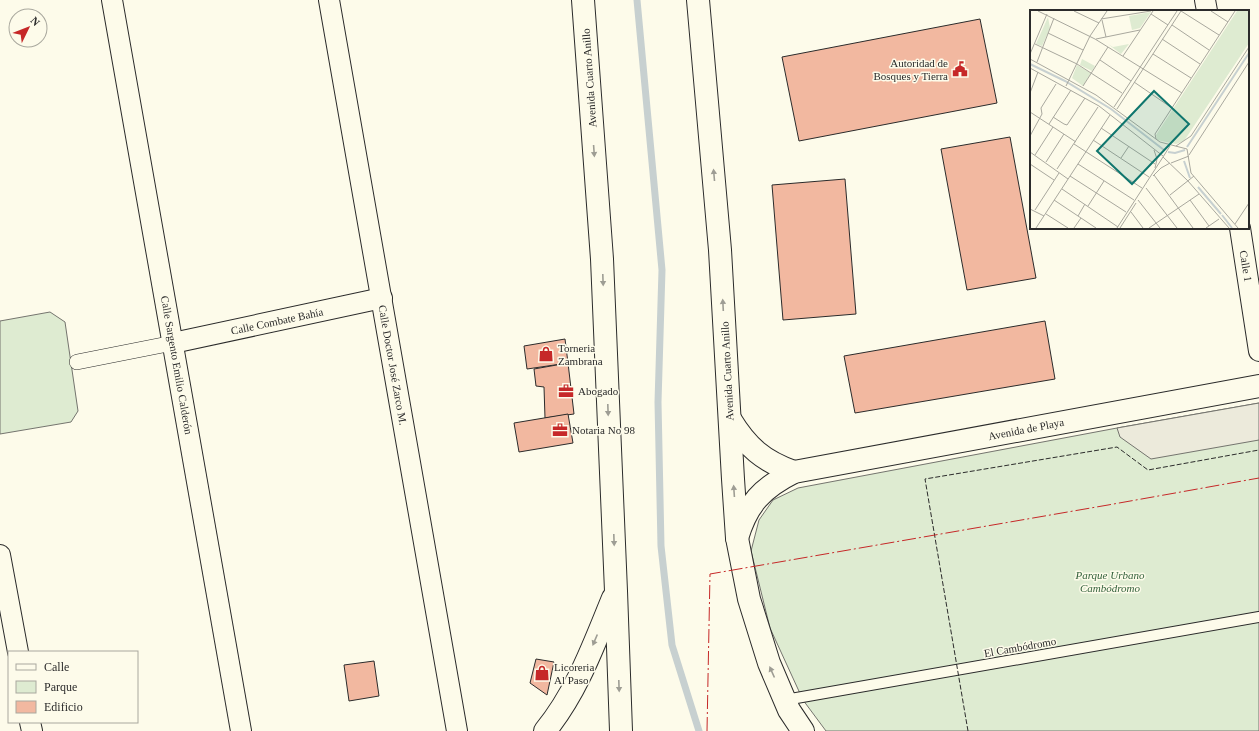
<svg xmlns="http://www.w3.org/2000/svg" width="1259" height="731" viewBox="0 0 1259 731" font-family="Georgia,serif">
	<style>
		.green { fill: #deebd1; stroke: #74746e }
		.parking { fill: #eceadb; stroke: #74746e }
		.lines { fill: none; stroke-linecap: round; stroke-linejoin: round }
		.stream { stroke: #c7d0d0; stroke-width: 7 }
		.building { fill: #f2b8a0; stroke: #2b2b2b }
		.service-casing { stroke: #2b2b2b; stroke-width: 12 }
		.pedestrian-casing { stroke: #2b2b2b; stroke-width: 16 }
		.minor-casing { stroke: #2b2b2b; stroke-width: 22 }
		.secondary-casing { stroke: #2b2b2b; stroke-width: 24 }
		.trunk-casing { stroke: #2b2b2b; stroke-width: 24 }
		.service { stroke: #fdfbea; stroke-width: 10 }
		.pedestrian { stroke: #fdfbea; stroke-width: 15 }
		.minor { stroke: #fdfbea; stroke-width: 20 }
		.secondary { stroke: #fdfbea; stroke-width: 22 }
		.trunk { stroke: #fdfbea; stroke-width: 22 }
		.fence { stroke: #2b2b2b; stroke-width: 1; stroke-dasharray: 5 2; stroke-linecap: butt }
		.power { stroke: #c62828; stroke-width: 1; stroke-dasharray: 14 3 2 3; stroke-linecap: butt }
		.oneway { fill: #9e9d94 }
		.labels { text-anchor: middle; dominant-baseline: central; stroke-width: 3; stroke-linejoin: round; paint-order: stroke }
		.poi-label { font-size: 11px; fill: #2b2b2b; stroke: #fdfbea; text-anchor: start }
		.street-label { font-size: 11px; fill: #2b2b2b; stroke: #fdfbea }
		.park-label { font-size: 11px; font-style: italic; fill: #34623c; stroke: #fdfbea }
		.inset-river { fill: none; stroke: #c7d0d0; stroke-width: 2 }
		.inset-road { fill: none; stroke: #a9a89e; stroke-width: 1 }
		.view { fill: #0f766e; fill-opacity: 0.15; stroke: #0f766e; stroke-width: 2 }
		.inset-edge { fill: none; stroke: #2b2b2b; stroke-width: 2 }
	</style>
	<rect width="100%" height="100%" fill="#fdfbea"/>
	<g class="green">
		<path d="M50,312L65,322L78,411L71,422L0,434V321Z"/>
		<path d="M1259,403V731H826L803,700L770,628L751,551L759,520L773,500L798,488L1117,428Z"/>
	</g>
	<path class="parking" d="M1259,403V440L1151,459L1120,437L1117,428Z"/>
	<g class="lines">
		<path class="stream" d="M637,0L662,270L658,402L661,546L672,645L699,731"/>
	</g>
	<g class="building">
		<path d="M980,19L997,103L799,141L782,57Z"/>
		<path d="M1010,137L1036,278L967,290L941,149Z"/>
		<path d="M845,179L856,314L783,320L772,185Z"/>
		<path d="M1045,321L1055,379L855,413L844,356Z"/>
		<path d="M565,339L568,363L527,369L524,346Z"/>
		<path d="M568,363L574,414L545,418L544,387L536,386L534,369Z"/>
		<path d="M568,414L573,443L519,452L514,423Z"/>
		<path d="M536,659L554,662L547,695L530,683Z"/>
		<path d="M374,661L379,696L349,701L344,665Z"/>
	</g>
	<g class="lines">
		<g class="service-casing">
			<path id="service" d="M785,700L1259,617"/>
		</g>
		<g class="pedestrian-casing">
			<path id="pedestrian" d="M77,362L173,343"/>
		</g>
		<g class="minor-casing">
			<g id="minor">
				<path d="M112,0L241,731"/>
				<path d="M329,0L457,731"/>
				<path d="M1205,0L1207,11"/>
				<path d="M1240,228L1259,351"/>
				<path d="M173,343L382,298"/>
				<path d="M0,555L18,652"/>
				<path d="M30,722L32,731"/>
			</g>
		</g>
		<g class="secondary-casing">
			<g id="secondary">
				<path d="M730,419C747,447 763,461 794,472"/>
				<path d="M737,538C747,504 762,488 794,472L1259,386"/>
			</g>
		</g>
		<g class="trunk-casing">
			<g id="trunk">
				<path d="M583,0L602,259L616,591L621,731"/>
				<path d="M698,0L720,250L733,479L737,538L749,599L769,663L789,710L803,731"/>
				<path d="M545,731C577,692 594,644 613,598"/>
			</g>
		</g>
		<use href="#service" class="service"/>
		<use href="#pedestrian" class="pedestrian"/>
		<use href="#minor" class="minor"/>
		<use href="#secondary" class="secondary"/>
		<use href="#trunk" class="trunk"/>
		<path class="fence" d="M968,731L925,479L1117,447L1148,470L1259,450"/>
		<path class="power" d="M707,731L710,574L1108,505L1259,478"/>
	</g>
	<defs><path id="oneway-solid" d="M-6-.8H1V-3.2L6.5 0L1 3.2V.8H-6Z"/></defs>
	<g class="oneway">
		<use href="#oneway-solid" transform="translate(594 151) rotate(86)"/>
		<use href="#oneway-solid" transform="translate(714 175) rotate(-95)"/>
		<use href="#oneway-solid" transform="translate(603 280) rotate(88)"/>
		<use href="#oneway-solid" transform="translate(723 305) rotate(-93)"/>
		<use href="#oneway-solid" transform="translate(608 410) rotate(88)"/>
		<use href="#oneway-solid" transform="translate(734 491) rotate(-94)"/>
		<use href="#oneway-solid" transform="translate(614 540) rotate(88)"/>
		<use href="#oneway-solid" transform="translate(595 640) rotate(113)"/>
		<use href="#oneway-solid" transform="translate(772 672) rotate(-114)"/>
		<use href="#oneway-solid" transform="translate(619 686) rotate(88)"/>
	</g>
	<defs>
		<g id="civic-bare" transform="scale(1.2)"><path d="M-.6-6.5H3V-4.5H.6V-3L4-1V1h2V6H-6V1h2V-1L-.6-3ZM-1.2 2.5V6h2.4V2.5Z" fill="#c62828" stroke="#fdfbea" stroke-width="2.5" paint-order="stroke"/></g>
		<g id="shop-bare" transform="scale(1.2)"><path d="M-5-2.5h2.3a2.7 3.5 0 0 1 5.4 0H5L5.5 6h-11ZM-1.5-2.5h3a1.5 2.3 0 0 0-3 0Z" fill="#c62828" stroke="#fdfbea" stroke-width="2.5" paint-order="stroke"/></g>
		<g id="office-bare" transform="scale(1.2)"><path d="M-6-3h4V-5.5h4V-3h4V5H-6ZM-1-4.5V-3h2v-1.5ZM-6 0V1H6V0Z" fill="#c62828" stroke="#fdfbea" stroke-width="2.5" paint-order="stroke"/></g>
	</defs>
	<g fill-rule="evenodd">
		<use href="#civic-bare" x="960" y="69"/>
		<use href="#shop-bare" x="546" y="354"/>
		<use href="#office-bare" x="566" y="391"/>
		<use href="#office-bare" x="560" y="430"/>
		<use href="#shop-bare" x="542" y="673"/>
	</g>
	<g class="labels">
		<g class="poi-label">
			<text x="948" y="63" text-anchor="end">Autoridad de<tspan x="948" dy="13">Bosques y Tierra</tspan></text>
			<text x="558" y="348">Torneria<tspan x="558" dy="13">Zambrana</tspan></text>
			<text x="578" y="391">Abogado</text>
			<text x="572" y="430">Notaria No 98</text>
			<text x="554" y="667">Licoreria<tspan x="554" dy="13">Al Paso</tspan></text>
		</g>
		<g class="street-label">
			<text transform="translate(589 78) rotate(-94)">Avenida Cuarto Anillo</text>
			<text transform="translate(1246 266) rotate(81)">Calle 1</text>
			<text transform="translate(277 321) rotate(-12)">Calle Combate Bahía</text>
			<text transform="translate(177 365) rotate(80)">Calle Sargento Emilio Calderón</text>
			<text transform="translate(393 365) rotate(80)">Calle Doctor José Zarco M.</text>
			<text transform="translate(727 371) rotate(-93)">Avenida Cuarto Anillo</text>
			<text transform="translate(1026 429) rotate(-11)">Avenida de Playa</text>
			<text transform="translate(1020 647) rotate(-10)">El Cambódromo</text>
		</g>
		<g class="park-label">
			<text x="1110" y="575">Parque Urbano<tspan x="1110" dy="13">Cambódromo</tspan></text>
		</g>
	</g>
	<g transform="translate(1030 10)">
		<rect width="219" height="219" fill="#fdfbea"/>
		<path d="M207,1H219V33L154,131L146,134L127,130L126,125ZM121,2L110,18L102,20L99,6ZM18,7L20,18L12,36L6,34ZM78,34L83,37L99,34L91,44ZM52,49L65,56L62,61L50,55ZM47,55L61,63L53,76L42,68Z" fill="#deebd1"/>
		<path class="inset-river" d="M0,54L35,71L81,99L134,140M157,137L219,43M138,142L145,143L155,140M154,151L160,168M168,177L191,204M192,205L202,218"/>
		<path class="inset-road" d="M8,1L65,29L152,83M44,1L69,13M151,1L189,25M181,1L198,12M121,4L138,15M71,9L121,1M72,10L76,27M142,15L179,40M18,23L53,40M66,29L110,20M132,29L170,54M5,34L47,54L92,83M0,44L17,4M123,44L161,68M93,46L123,1M0,49L66,85L130,132L157,139L161,163L208,218M70,50L101,71M7,52L24,8M0,58L69,96L133,146M104,72L142,98M36,76L60,26L77,1M53,76L78,37M0,83L8,62M84,97L147,1M87,99L151,1M0,102L46,132M23,107L34,114M19,114L41,80M34,114L37,115L55,88M71,118L125,154M0,126L12,104L11,98L26,74M126,129L125,124L205,1M63,130L119,167M44,134L112,178M140,136L133,147L158,171L199,218M146,136L161,126L219,37M124,140L127,149L125,158M0,142L38,169M5,145L23,117M159,145L219,52M91,148L99,136M16,152L34,124M141,153L159,146M0,154L24,170M48,154L104,190M27,159L68,97M124,165L163,218M40,166L96,202M123,166L131,158L140,153M116,178L147,218M32,179L88,217M140,185L164,166M24,190L66,218M108,190L130,218M160,190L179,216M58,196L74,171M0,199L14,206M5,200L29,163M101,202L113,218M16,204L38,218M48,206L55,194M205,214L219,193M6,218L80,105M44,218L51,208M87,218L133,147M90,218L106,193M119,218L169,184M176,218L189,209"/>
		<path class="view" d="M124,81L159,114L102,174L67,141Z"/>
		<rect width="219" height="219" class="inset-edge"/>
	</g>
	<rect x="8" y="651" width="130" height="72" fill="#fdfbea" stroke="#a9a89e"/>
	<rect x="16" y="664" width="20" height="6" fill="#fdfbea" stroke="#a9a89e"/>
	<text x="44" y="671" font-size="12" fill="#2b2b2b">Calle</text>
	<rect x="16" y="681" width="20" height="12" fill="#deebd1" stroke="#a9a89e"/>
	<text x="44" y="691" font-size="12" fill="#2b2b2b">Parque</text>
	<rect x="16" y="701" width="20" height="12" fill="#f2b8a0" stroke="#a9a89e"/>
	<text x="44" y="711" font-size="12" fill="#2b2b2b">Edificio</text>
	<g transform="translate(28 28) rotate(47)"><circle r="19" fill="#fdfbea" stroke="#a9a89e"/>
	<path d="M0-3L7 15L0 10L-7 15Z" fill="#c62828"/>
	<text y="-6" font-size="11" font-weight="bold" text-anchor="middle" fill="#2b2b2b">N</text>
	</g>
</svg>
